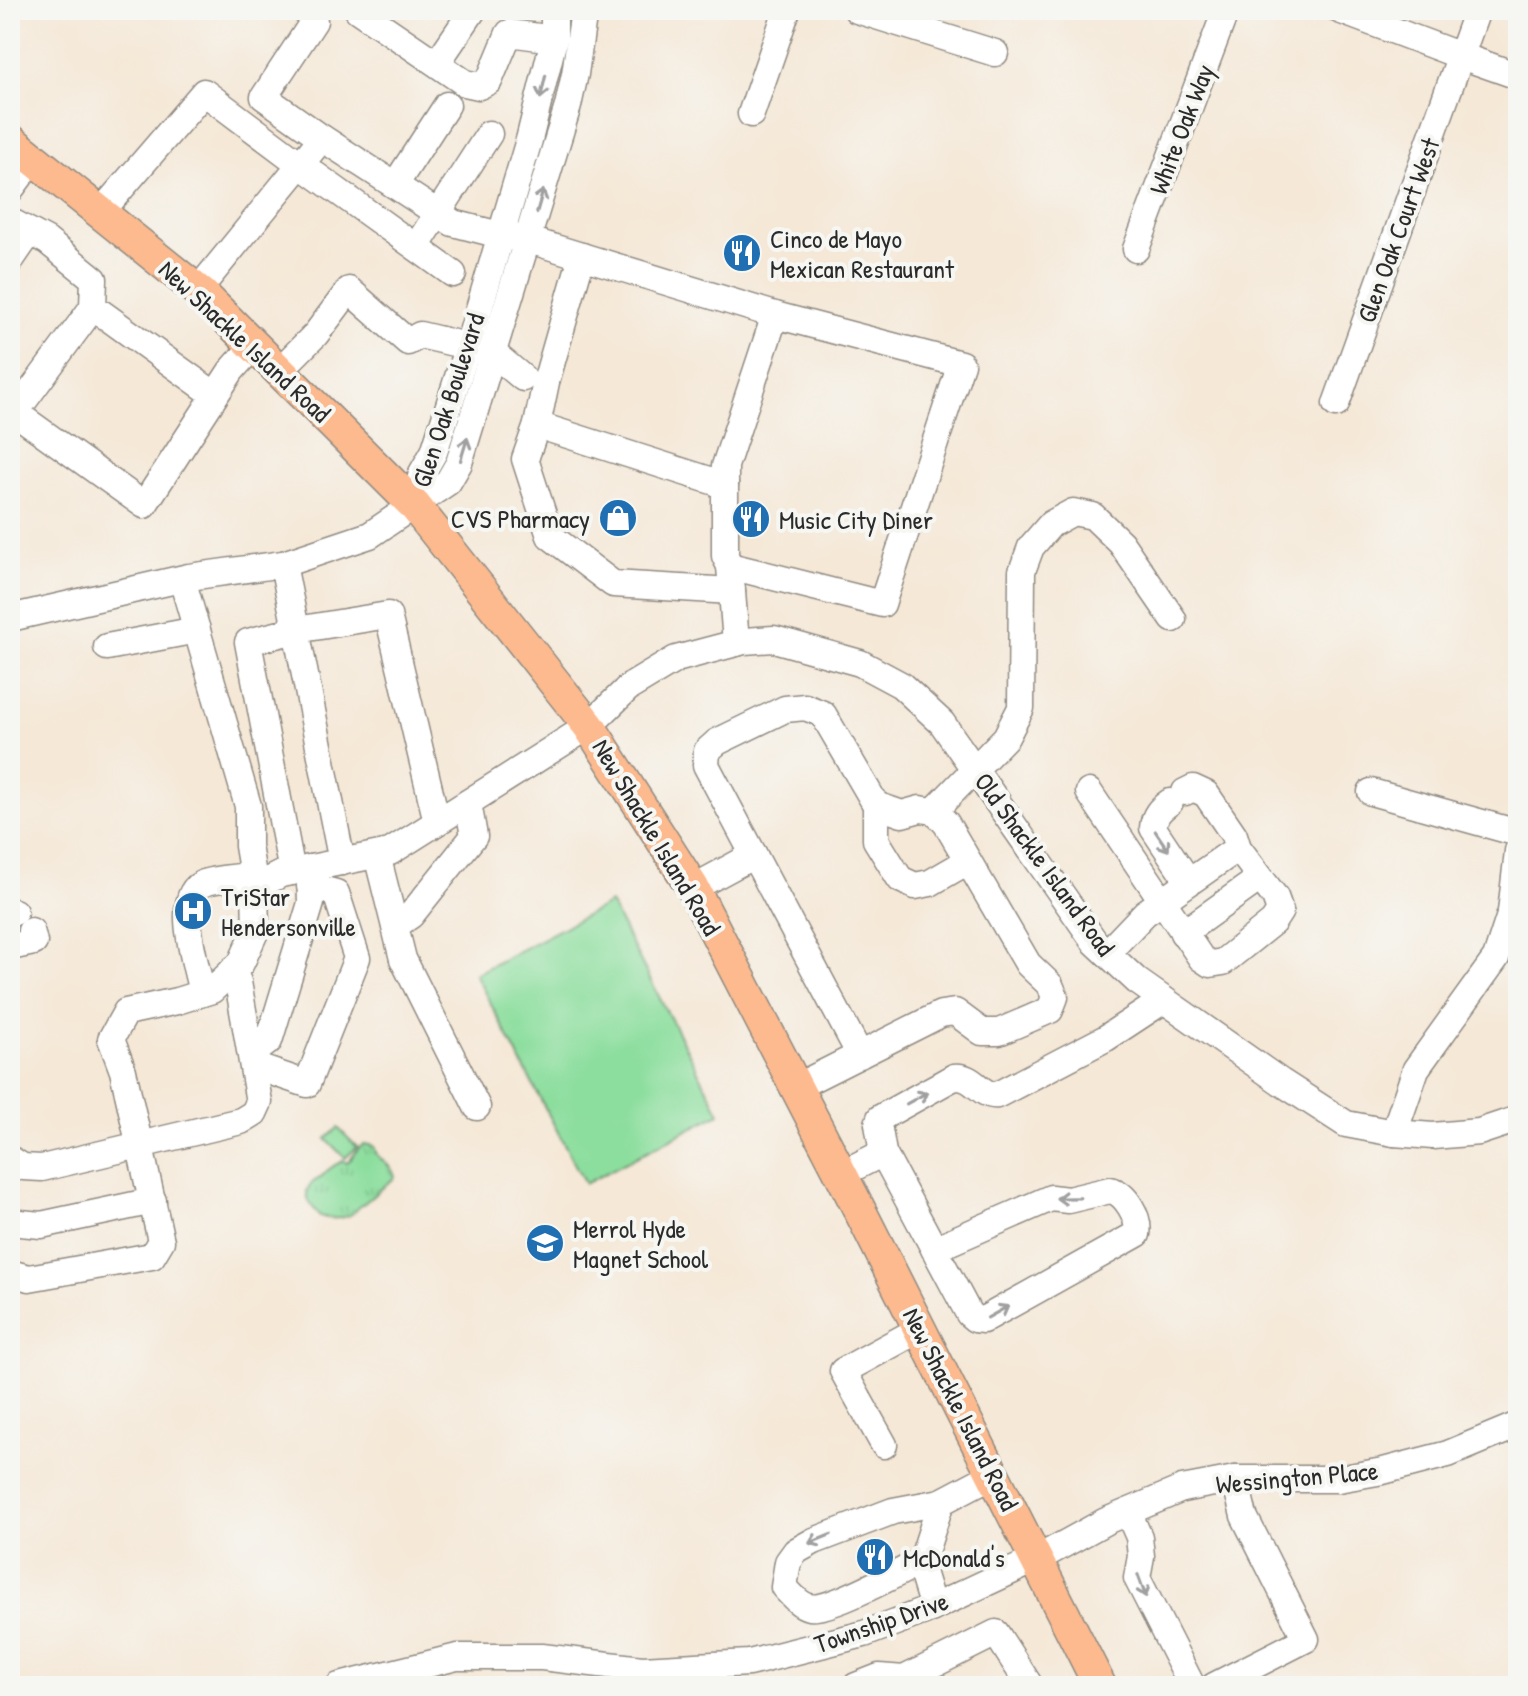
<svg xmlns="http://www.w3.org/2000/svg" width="1528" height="1696" viewBox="0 0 1528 1696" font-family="'Patrick Hand',sans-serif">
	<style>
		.park { fill: url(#park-tufts); stroke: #5c8464; stroke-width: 2 }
		.pitch { fill: #8cde9e; stroke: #5c8464; stroke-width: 2 }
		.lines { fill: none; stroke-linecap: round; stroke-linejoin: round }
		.minor-casing { stroke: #908a81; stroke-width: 29 }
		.major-casing { stroke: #908a81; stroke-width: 35 }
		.minor { stroke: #fff; stroke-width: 26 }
		.major { stroke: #fcba8e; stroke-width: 32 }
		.oneway { stroke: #a0a0a0 }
		.labels { text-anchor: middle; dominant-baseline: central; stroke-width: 8; stroke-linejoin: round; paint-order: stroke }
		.street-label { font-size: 26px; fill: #2b2b2b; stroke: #f6f6f2 }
		.poi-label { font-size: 26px; fill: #2b2b2b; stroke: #f6f6f2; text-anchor: start }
	</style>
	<defs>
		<pattern id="park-tufts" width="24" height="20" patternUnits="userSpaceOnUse" patternTransform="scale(2)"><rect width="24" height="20" fill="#8cde9e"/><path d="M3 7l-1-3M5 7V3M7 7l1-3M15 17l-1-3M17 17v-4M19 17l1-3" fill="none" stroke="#79bf88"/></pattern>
	</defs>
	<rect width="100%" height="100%" fill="#f6f6f2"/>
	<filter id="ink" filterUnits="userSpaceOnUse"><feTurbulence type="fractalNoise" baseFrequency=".0125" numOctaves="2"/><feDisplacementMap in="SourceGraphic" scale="16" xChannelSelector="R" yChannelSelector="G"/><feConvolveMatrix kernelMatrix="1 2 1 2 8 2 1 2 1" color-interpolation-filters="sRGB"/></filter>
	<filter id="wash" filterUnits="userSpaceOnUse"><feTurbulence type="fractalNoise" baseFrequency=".006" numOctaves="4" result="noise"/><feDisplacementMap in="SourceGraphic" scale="32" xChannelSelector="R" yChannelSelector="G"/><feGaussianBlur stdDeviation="1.8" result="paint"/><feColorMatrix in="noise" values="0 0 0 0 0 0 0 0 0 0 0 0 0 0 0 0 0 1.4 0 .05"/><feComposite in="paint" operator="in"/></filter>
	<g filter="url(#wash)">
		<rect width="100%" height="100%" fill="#f5e8d7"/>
		<path class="park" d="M365,1144L374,1146L377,1155L391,1168L395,1176L393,1179L350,1215C340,1219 330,1220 320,1216C312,1207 300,1194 312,1183C318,1178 318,1181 323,1175C329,1168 335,1165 343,1161L347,1163C354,1158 356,1147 365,1144Z"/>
		<g class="pitch">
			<path d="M610,903L720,1113L585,1184L475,974Z"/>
			<path d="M338,1128L357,1147L345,1158L326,1139Z"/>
		</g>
	</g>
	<g filter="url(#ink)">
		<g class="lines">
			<g class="minor-casing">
				<g id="minor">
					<path d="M358,10L465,83L479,86L489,81L509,33L554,39"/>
					<path d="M857,10L995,53"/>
					<path d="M1339,10L1461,56L1518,76"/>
					<path d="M314,21L264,97L322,138"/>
					<path d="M437,63L473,10"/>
					<path d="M751,114L787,10"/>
					<path d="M395,185L447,105"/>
					<path d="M10,190L33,159"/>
					<path d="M100,213L204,92L300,164L453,274"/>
					<path d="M10,221L47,241L94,279L93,307L215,395"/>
					<path d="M416,247L489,134"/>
					<path d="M1136,249L1226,10"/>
					<path d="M582,256L546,382L537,425L525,459L550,536L613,584L732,591"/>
					<path d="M10,261L30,232"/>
					<path d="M198,290L322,138L453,223L500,235L529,240L775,315L725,466V556L730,566L736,643"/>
					<path d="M279,371L316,334L349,290L408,342L420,335L492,352L523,378"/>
					<path d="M1336,404L1477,10"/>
					<path d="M10,409L144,505L231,371L254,345"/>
					<path d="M15,413L93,307"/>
					<path d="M537,425L725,485"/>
					<path d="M414,505L422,473L434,452L468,346L529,140L554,39V10"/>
					<path d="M283,564L342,862"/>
					<path d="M730,566L882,604L961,364L775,315"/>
					<path d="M182,579L248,806V846L255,887"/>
					<path d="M10,618L189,577L283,564L370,535L448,482L459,463L568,106L575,74L584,10"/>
					<path d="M107,647L197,630"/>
					<path d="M1089,792L1201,958L1210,964L1223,962L1273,922L1280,911L1275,897L1238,848L1234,835L1206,794L1193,788L1185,792"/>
					<path d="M1371,792L1518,833"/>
					<path d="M1170,802C1160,809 1154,815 1153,828L1189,882"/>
					<path d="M876,805V840L900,879L915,886L930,883L968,861"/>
					<path d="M934,811L1006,737L1021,708L1022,571L1031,547L1051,524L1073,512L1093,516L1121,543L1173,619"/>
					<path d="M377,855L403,959L477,1107"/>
					<path d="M292,872L248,642L296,630L388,615L437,822"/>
					<path d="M693,888L754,855"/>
					<path d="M10,913L14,912"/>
					<path d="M395,926L411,915L474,836L468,803"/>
					<path d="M1183,933L1260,878"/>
					<path d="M10,947L34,942L31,931"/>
					<path d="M1107,953L1145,913L1238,848"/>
					<path d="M202,993C197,967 172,895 204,883C217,878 239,878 253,875"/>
					<path d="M252,1054L269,1041L311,903L310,868"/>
					<path d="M254,1066L307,1084L357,958L336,893L310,886"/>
					<path d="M796,1087L941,1014L955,1012L982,1032H999L1050,1010L1055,997L1050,985L1028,964L946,823L934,811L920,809L902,814L876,805L823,714L805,707L785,709L717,742L707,751L706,765L860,1055"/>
					<path d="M1394,1133L1416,1069L1496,958L1511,912L1518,851"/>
					<path d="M10,1159L23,1167L42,1168L241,1121L254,1113L259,1102L238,982L233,970"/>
					<path d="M841,1174L883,1153"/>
					<path d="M10,1222L41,1225L153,1201"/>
					<path d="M934,1249L1051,1198L1068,1200L1110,1190C1126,1193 1140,1218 1137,1234L983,1320L975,1319L969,1314L883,1153L878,1124L880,1118L954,1077C975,1075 980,1097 997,1095L1106,1038L1164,1000"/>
					<path d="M10,1273L29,1278L152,1256L161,1241L123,1071L111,1039L126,1012L177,1001L212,990L241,963L256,930L255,887L281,874L390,852L589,726L628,688L676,659L744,641L774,639L860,663L901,685L942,723L1095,942L1137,981L1281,1082L1346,1124L1394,1133L1433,1136L1479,1132L1518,1119"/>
					<path d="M884,1445L843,1371L920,1329"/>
					<path d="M1128,1512L1139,1537L1141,1556L1137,1578L1192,1686"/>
					<path d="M922,1561C901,1571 828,1612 809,1607C798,1604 791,1594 784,1587L788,1562L796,1551L814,1541L893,1511L941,1502L994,1474"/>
					<path d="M933,1608L923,1575L922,1561L941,1502"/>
					<path d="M339,1686L457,1657H542L642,1669L749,1663L864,1634L930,1609L1037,1559L1106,1521L1182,1489L1235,1479H1338L1383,1471L1448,1454L1518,1425"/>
					<path d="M856,1686L879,1677L904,1679L996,1633L1030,1686"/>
					<path d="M1214,1686L1306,1639L1244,1516L1235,1479"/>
				</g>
			</g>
			<g class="major-casing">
				<path id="major" d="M10,140L203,295L414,505L589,726L693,888L856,1203L1100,1686"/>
			</g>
			<use href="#minor" class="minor"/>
			<use href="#major" class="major"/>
		</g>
		<defs><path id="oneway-shaft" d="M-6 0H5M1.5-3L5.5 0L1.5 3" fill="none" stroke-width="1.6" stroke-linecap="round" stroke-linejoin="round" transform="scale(2)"/></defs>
		<g class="oneway">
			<use href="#oneway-shaft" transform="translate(543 87) rotate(103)"/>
			<use href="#oneway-shaft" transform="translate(540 201) rotate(-74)"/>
			<use href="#oneway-shaft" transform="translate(464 449) rotate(-73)"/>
			<use href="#oneway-shaft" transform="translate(1162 841) rotate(56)"/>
			<use href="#oneway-shaft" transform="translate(917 1098) rotate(-29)"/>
			<use href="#oneway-shaft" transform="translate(1068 1198) rotate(179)"/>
			<use href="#oneway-shaft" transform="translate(998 1312) rotate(-29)"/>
			<use href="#oneway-shaft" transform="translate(820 1539) rotate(158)"/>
			<use href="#oneway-shaft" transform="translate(1142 1586) rotate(70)"/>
		</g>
	</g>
	<defs>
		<g id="restaurant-disc" transform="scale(2)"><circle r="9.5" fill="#1f6fb2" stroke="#f6f6f2"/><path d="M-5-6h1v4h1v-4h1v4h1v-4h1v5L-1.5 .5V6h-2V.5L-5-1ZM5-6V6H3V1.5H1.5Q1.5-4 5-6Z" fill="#fff"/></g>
		<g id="shop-disc" transform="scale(2)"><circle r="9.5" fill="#1f6fb2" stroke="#f6f6f2"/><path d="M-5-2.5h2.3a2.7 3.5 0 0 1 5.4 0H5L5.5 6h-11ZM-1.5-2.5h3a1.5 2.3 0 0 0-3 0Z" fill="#fff"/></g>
		<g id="hospital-disc" transform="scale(2)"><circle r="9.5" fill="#1f6fb2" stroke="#f6f6f2"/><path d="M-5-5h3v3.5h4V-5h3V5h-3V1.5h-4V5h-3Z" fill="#fff"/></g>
		<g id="school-disc" transform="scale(2)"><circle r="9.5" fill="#1f6fb2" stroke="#f6f6f2"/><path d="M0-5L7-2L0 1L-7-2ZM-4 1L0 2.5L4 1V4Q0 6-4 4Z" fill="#fff"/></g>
	</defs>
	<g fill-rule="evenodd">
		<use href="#restaurant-disc" x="742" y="253"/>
		<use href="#shop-disc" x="618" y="518"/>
		<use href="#restaurant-disc" x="751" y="519"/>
		<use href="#hospital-disc" x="193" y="911"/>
		<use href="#school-disc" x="545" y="1243"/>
		<use href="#restaurant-disc" x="875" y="1557"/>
	</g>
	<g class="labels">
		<g class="street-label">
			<text transform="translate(1181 129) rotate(-69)">White Oak Way</text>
			<text transform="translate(1398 230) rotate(-70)">Glen Oak Court West</text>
			<text transform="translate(245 341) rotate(43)">New Shackle Island Road</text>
			<text transform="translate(448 400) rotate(-72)">Glen Oak Boulevard</text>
			<text transform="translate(657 837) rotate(59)">New Shackle Island Road</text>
			<text transform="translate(1045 864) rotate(54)">Old Shackle Island Road</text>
			<text transform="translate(961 1409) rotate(63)">New Shackle Island Road</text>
			<text transform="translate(1297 1477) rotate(-5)">Wessington Place</text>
			<text transform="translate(881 1622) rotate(-19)">Township Drive</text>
		</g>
		<g class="poi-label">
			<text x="770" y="238">Cinco de Mayo<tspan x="770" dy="30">Mexican Restaurant</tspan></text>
			<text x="590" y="518" text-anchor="end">CVS Pharmacy</text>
			<text x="779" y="519">Music City Diner</text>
			<text x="221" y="896">TriStar<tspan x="221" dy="30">Hendersonville</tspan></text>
			<text x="573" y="1228">Merrol Hyde<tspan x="573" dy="30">Magnet School</tspan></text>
			<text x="903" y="1557">McDonald's</text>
		</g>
	</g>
	<rect width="1528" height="1696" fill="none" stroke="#f6f6f2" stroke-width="40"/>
</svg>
